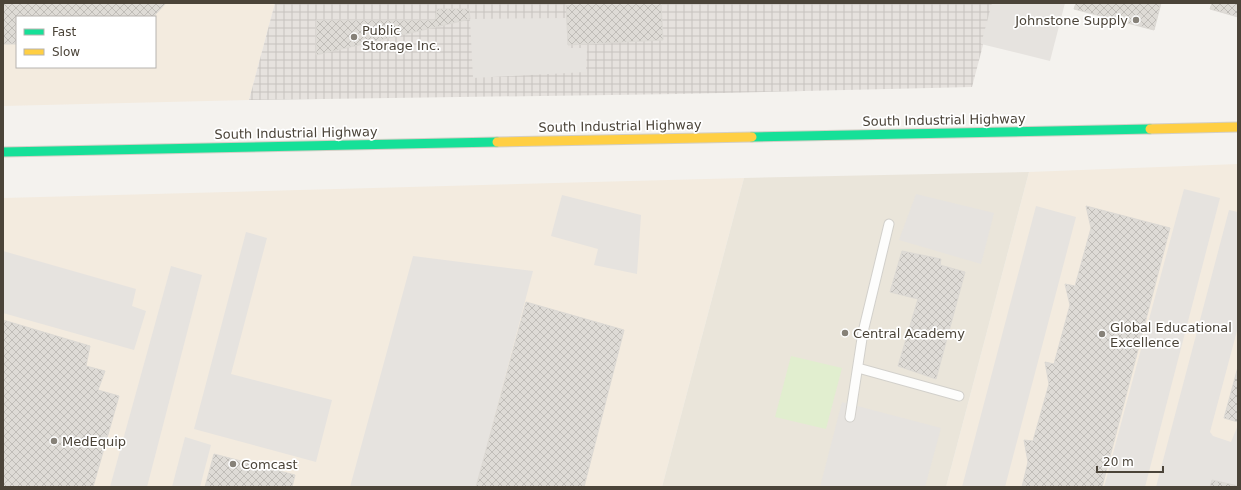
<svg xmlns="http://www.w3.org/2000/svg" width="1241" height="490" viewBox="0 0 1241 490" font-family="'DejaVu Sans',sans-serif">
	<style>
		.commercial { fill: #f3ebdf; fill-rule: evenodd }
		.industrial { fill: url(#industrial-grid) }
		.education { fill: #eae5da }
		.green { fill: #e1eecf }
		.parking { fill: #e6e3df }
		.building { fill: url(#building-cross-hatch); stroke: #dcd9d4 }
		.lines { fill: none; stroke-linecap: round; stroke-linejoin: round }
		.lane-casing { stroke: #d2d0cb; stroke-width: 11 }
		.fast-casing { stroke: #d3cfc5; stroke-width: 11 }
		.slow-casing { stroke: #d3cfc5; stroke-width: 11 }
		.lane { stroke: #fdfdfc; stroke-width: 9 }
		.fast { stroke: #16e098; stroke-width: 9 }
		.slow { stroke: #ffcf43; stroke-width: 9 }
		.poi-dot { fill: #868178; stroke: #fff; stroke-width: 1.5 }
		.labels { text-anchor: middle; dominant-baseline: central; stroke-width: 3.5; stroke-linejoin: round; paint-order: stroke }
		.poi-label { font-size: 13px; fill: #4b4439; stroke: #fff; text-anchor: start }
		.street-label { font-size: 13px; fill: #4b4439; stroke: #fff }
	</style>
	<defs>
		<pattern id="industrial-grid" width="8" height="8" patternUnits="userSpaceOnUse"><rect width="8" height="8" fill="#e6e2de"/><path d="M0 4h8M4 0v8" fill="none" stroke="#c7c3bf"/></pattern>
		<pattern id="building-cross-hatch" width="8" height="8" patternUnits="userSpaceOnUse"><rect width="8" height="8" fill="#dedbd6"/><path d="M0 0l8 8M0 8l8-8" fill="none" stroke="#c0bdb8"/></pattern>
	</defs>
	<rect width="100%" height="100%" fill="#f4f2ee"/>
	<g class="commercial">
		<path d="M3,3H275L249,100L3,106ZM17,17H155V67H17Z"/>
		<path d="M1238,164V487H946L1029,172Z"/>
		<path d="M744,178L662,487H3V198Z"/>
	</g>
	<path class="industrial" d="M275,3H994L972,87L678,94L249,100Z"/>
	<path class="education" d="M1029,172L946,487H662L744,178Z"/>
	<path class="green" d="M791,356L842,368L826,429L775,417Z"/>
	<g class="parking">
		<path d="M992,3H1065L1050,61L981,44Z"/>
		<path d="M567,18L568,48H587L586,72L473,78L470,19Z"/>
		<path d="M1184,189L1220,198L1145,487H1104Z"/>
		<path d="M916,194L994,213L981,264L899,240Z"/>
		<path d="M562,195L641,215L637,274L594,265L598,249L551,236Z"/>
		<path d="M1036,206L1076,217L1005,487H962Z"/>
		<path d="M1229,210L1238,212V327L1210,432L1213,436L1231,442L1238,425V486L1213,480L1210,487H1156Z"/>
		<path d="M246,232L267,238L231,374L332,400L316,462L194,429Z"/>
		<path d="M3,251L136,289L132,306L146,311L134,350L3,313Z"/>
		<path d="M413,256L533,271L476,487H350Z"/>
		<path d="M171,266L202,275L147,487H110Z"/>
		<path d="M842,402L941,428L925,487H820Z"/>
		<path d="M185,437L211,445L200,487H172Z"/>
	</g>
	<g class="building">
		<path d="M3,3H166L153,17H17V44H3Z"/>
		<path d="M566,3H661L663,40L568,45Z"/>
		<path d="M1076,3H1161L1154,30L1074,9Z"/>
		<path d="M1212,3H1238V17L1210,9Z"/>
		<path d="M437,9H469L470,19L316,55V20H435Z"/>
		<path d="M1086,206L1170,228L1102,487H1022L1028,462L1024,440L1033,441L1049,384L1045,362L1054,364L1070,305L1065,284L1075,286L1091,228Z"/>
		<path d="M902,251L941,259L940,265L965,272L936,379L898,366L918,299L890,292Z"/>
		<path d="M526,302L624,330L584,487H476Z"/>
		<path d="M3,320L90,346L86,366L105,371L98,390L119,396L93,487H3Z"/>
		<path d="M1238,367V422L1224,418Z"/>
		<path d="M214,454L295,475L292,487H205Z"/>
		<path d="M1212,480L1238,486V487H1210Z"/>
	</g>
	<g class="lines">
		<g class="lane-casing">
			<g id="lane">
				<path d="M858,368L959,396"/>
				<path d="M850,417L863,332L889,224"/>
			</g>
		</g>
		<g class="fast-casing">
			<g id="fast">
				<path d="M752,137L1150,129"/>
				<path d="M3,152L497,142"/>
			</g>
		</g>
		<g class="slow-casing">
			<g id="slow">
				<path d="M1150,129L1238,127"/>
				<path d="M497,142L752,137"/>
			</g>
		</g>
		<use href="#lane" class="lane"/>
		<use href="#fast" class="fast"/>
		<use href="#slow" class="slow"/>
	</g>
	<g class="poi-dot">
		<circle cx="1136" cy="20" r="4"/>
		<circle cx="354" cy="37" r="4"/>
		<circle cx="845" cy="333" r="4"/>
		<circle cx="1102" cy="334" r="4"/>
		<circle cx="54" cy="441" r="4"/>
		<circle cx="233" cy="464" r="4"/>
	</g>
	<g class="labels">
		<g class="poi-label">
			<text x="1128" y="20" text-anchor="end">Johnstone Supply</text>
			<text x="362" y="30">Public<tspan x="362" dy="15">Storage Inc.</tspan></text>
			<text x="1110" y="327">Global Educational<tspan x="1110" dy="15">Excellence</tspan></text>
			<text x="853" y="333">Central Academy</text>
			<text x="62" y="441">MedEquip</text>
			<text x="241" y="464">Comcast</text>
		</g>
		<g class="street-label">
			<text transform="translate(944 120) rotate(-1)">South Industrial Highway</text>
			<text transform="translate(620 126) rotate(-1)">South Industrial Highway</text>
			<text transform="translate(296 133) rotate(-1)">South Industrial Highway</text>
		</g>
	</g>
	<rect width="1241" height="490" fill="none" stroke="#4b4439" stroke-width="8"/>
	<rect x="16" y="16" width="140" height="52" fill="#ffffff" stroke="#b7b4b0"/>
	<rect x="24" y="29" width="20" height="6" fill="#16e098" stroke="#b7b4b0"/>
	<text x="52" y="36" font-size="12" fill="#4b4439">Fast</text>
	<rect x="24" y="49" width="20" height="6" fill="#ffcf43" stroke="#b7b4b0"/>
	<text x="52" y="56" font-size="12" fill="#4b4439">Slow</text>
	<path d="M1097 466v6h66v-6" fill="none" stroke="#4b4439" stroke-width="2"/>
	<text x="1103" y="466" font-size="12" fill="#4b4439" stroke="#ffffff" stroke-width="3" paint-order="stroke">20 m</text>
</svg>
